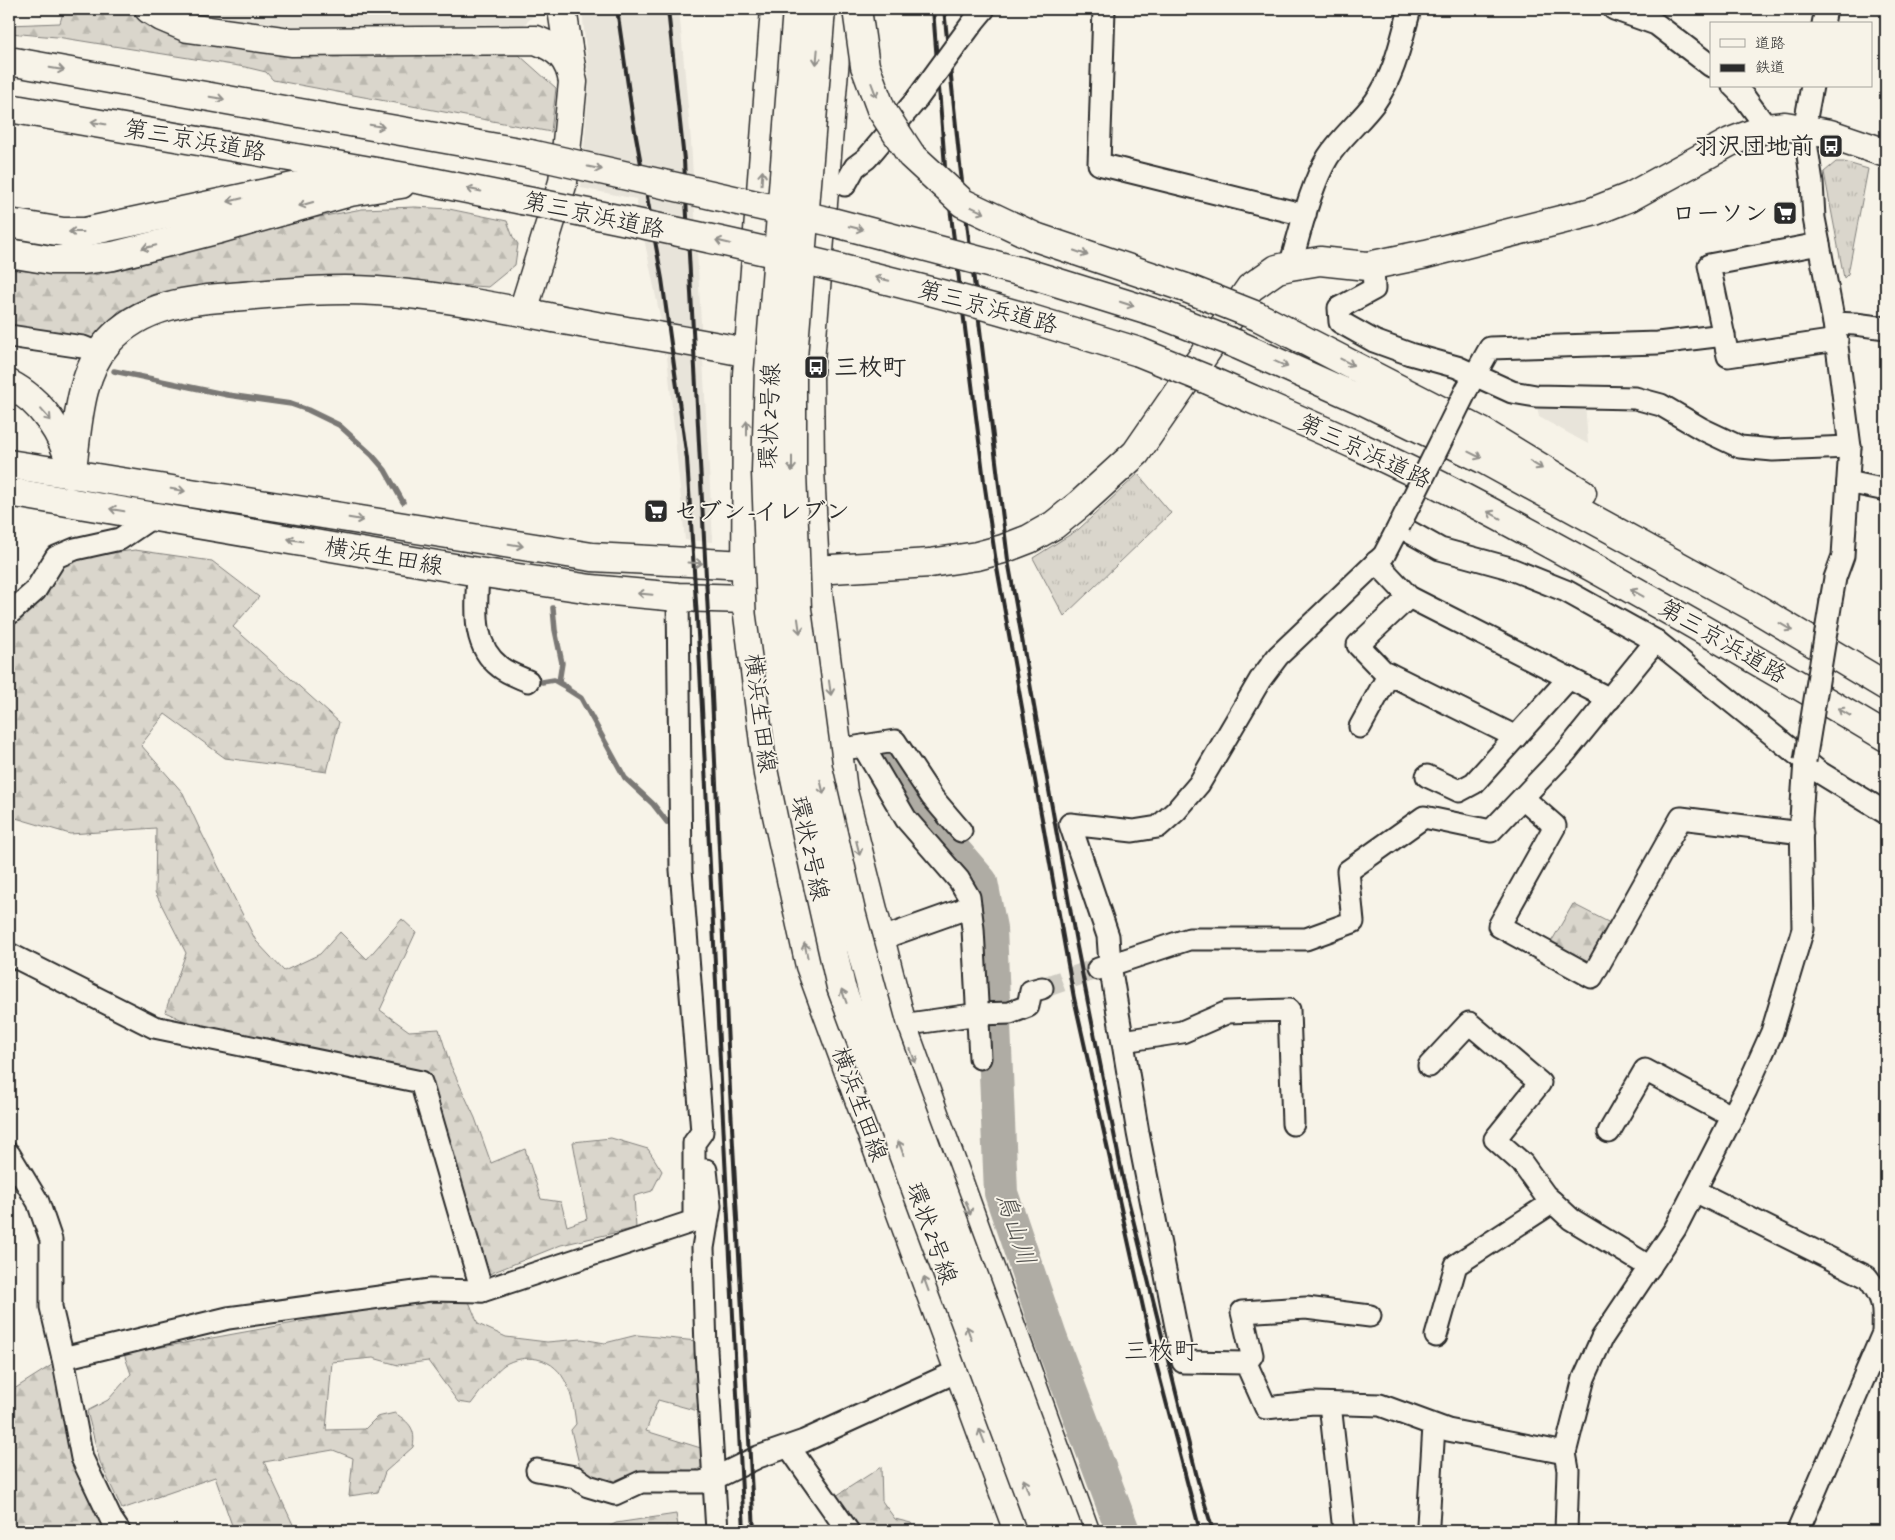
<svg xmlns="http://www.w3.org/2000/svg" width="1895" height="1540" viewBox="0 0 1895 1540" font-family="Caveat,'Klee One',sans-serif">
	<style>
		.built { fill: #e8e4da }
		.grass { fill: url(#grass-tufts); stroke: #82807c }
		.forest { fill: url(#forest-firs); stroke: #82807c }
		.lines { fill: none; stroke-linecap: round; stroke-linejoin: round }
		.stream { stroke: #7a7874; stroke-width: 5.5 }
		.river { stroke: #afaca4; stroke-width: 34 }
		.street-tunnel { stroke: #cecbc2; stroke-width: 21; stroke-dasharray: 21 11; stroke-linecap: butt }
		.street-casing { stroke: #2b2b2b; stroke-width: 25 }
		.secondary-casing { stroke: #2b2b2b; stroke-width: 31 }
		.primary-casing { stroke: #2b2b2b; stroke-width: 31 }
		.highway-casing { stroke: #2b2b2b; stroke-width: 31 }
		.street { stroke: #f7f3e8; stroke-width: 21 }
		.secondary { stroke: #f7f3e8; stroke-width: 28 }
		.primary { stroke: #f7f3e8; stroke-width: 28 }
		.highway { stroke: #f7f3e8; stroke-width: 28 }
		.rail { stroke: #2b2b2b; stroke-width: 4 }
		.street-bridge-casing { stroke: #2b2b2b; stroke-width: 25; stroke-linecap: butt }
		.primary-bridge-casing { stroke: #2b2b2b; stroke-width: 31; stroke-linecap: butt }
		.highway-bridge-casing { stroke: #2b2b2b; stroke-width: 31; stroke-linecap: butt }
		.street-bridge { stroke: #f7f3e8; stroke-width: 21 }
		.primary-bridge { stroke: #f7f3e8; stroke-width: 28 }
		.highway-bridge { stroke: #f7f3e8; stroke-width: 28 }
		.oneway { stroke: #918f8a }
		.labels { text-anchor: middle; dominant-baseline: central; stroke-width: 4; stroke-linejoin: round; paint-order: stroke }
		.street-label { font-size: 24px; fill: #2b2b2b; stroke: #f7f3e8 }
		.poi-label { font-size: 24px; font-weight: bold; fill: #2b2b2b; stroke: #f7f3e8; text-anchor: end }
		.water-label { font-size: 25px; font-style: italic; fill: #53524f; stroke: #f7f3e8 }
		.neighbourhood-label { font-size: 25px; fill: #2b2b2b; stroke: #f7f3e8 }
	</style>
	<defs>
		<pattern id="grass-tufts" width="24" height="20" patternUnits="userSpaceOnUse" patternTransform="scale(1.25)"><rect width="24" height="20" fill="#dad6cc"/><path d="M3 7l-1-3M5 7V3M7 7l1-3M15 17l-1-3M17 17v-4M19 17l1-3" fill="none" stroke="#bbb8af"/></pattern>
		<pattern id="forest-firs" width="22" height="20" patternUnits="userSpaceOnUse" patternTransform="scale(1.25)"><rect width="22" height="20" fill="#dad6cc"/><path d="M5 1l3.5 6h-7zM16 11l3.5 6h-7z" fill="#bbb8af"/></pattern>
	</defs>
	<rect width="100%" height="100%" fill="#f7f3e8"/>
	<filter id="ink" filterUnits="userSpaceOnUse"><feTurbulence type="fractalNoise" baseFrequency=".02" numOctaves="2"/><feDisplacementMap in="SourceGraphic" scale="10" xChannelSelector="R" yChannelSelector="G"/><feConvolveMatrix kernelMatrix="1 2 1 2 8 2 1 2 1" color-interpolation-filters="sRGB"/></filter>
	<g filter="url(#ink)">
		<g class="built">
			<path d="M165,9H540L518,31L308,29L203,23Z"/>
			<path d="M582,9H679L691,141L713,542L685,540L666,346L636,199L581,188L589,81Z"/>
			<path d="M1585,402L1588,444L1539,417L1537,406Z"/>
		</g>
		<g class="grass">
			<path d="M1836,162H1844L1868,169L1848,274L1844,278L1824,172Z"/>
			<path d="M1138,474L1171,513L1064,616L1033,558L1079,529Z"/>
		</g>
		<g class="forest">
			<path d="M64,9H132L146,20L322,52L519,55L556,88L551,132L273,80L266,72L245,67L57,37L9,33V25L60,23Z"/>
			<path d="M415,207L449,209L507,221L513,237L518,244L515,265L488,287L323,276L241,281L195,287L151,295L119,311L92,338L9,327V269L50,274L94,275L136,266L314,218L362,209Z"/>
			<path d="M135,550L212,561L259,597L233,627L339,722L327,772L225,758L165,714L141,745L183,793L202,834L256,941L284,971L320,954L340,932L367,959L402,919L416,932L380,1010L409,1031L439,1029L450,1064L475,1118L491,1163L525,1149L541,1199L561,1202L567,1226L587,1219L573,1142L611,1138L648,1149L662,1171L652,1191L634,1196L636,1228L561,1245L484,1276L424,1077L200,1028L165,1012L186,953L155,892L156,828L70,834L9,816V620L24,597L74,558Z"/>
			<path d="M1573,904L1612,924L1589,965L1550,944Z"/>
			<path d="M431,1298L468,1299L478,1324L506,1337L547,1342L582,1339L605,1343L637,1335L697,1341L698,1411L658,1400L646,1431L704,1449L705,1465L693,1472L644,1470L610,1484L581,1472L571,1430L576,1424C573,1398 567,1365 537,1359C526,1357 514,1359 504,1365C495,1371 478,1395 471,1404L458,1402L428,1361L398,1365L373,1358L332,1362L326,1430L365,1429L377,1417L395,1413C410,1423 416,1429 413,1447L385,1472L378,1492L349,1496L353,1458L333,1450L264,1462L296,1531H234L215,1477L122,1509L100,1462L87,1411L108,1400L131,1374L124,1354Z"/>
			<path d="M55,1363L110,1531H9V1394L11,1391Z"/>
			<path d="M881,1467L882,1501L895,1519L911,1523L916,1531H860L836,1496Z"/>
			<path d="M676,1514L679,1531H601L616,1523Z"/>
		</g>
		<g class="lines">
			<g class="stream">
				<path d="M114,371L228,395L291,404L308,410L339,425L372,455L385,470L403,502"/>
				<path d="M553,608L555,630L562,663L559,682"/>
				<path d="M542,682L554,680L568,688L567,689L581,698L625,778L653,804L667,822"/>
			</g>
			<path class="river" d="M886,755L924,816L981,882L990,928L1001,1193L1050,1337L1123,1531"/>
			<path class="street-tunnel" d="M1042,988L1096,969"/>
			<g class="street-casing">
				<g id="street">
					<path d="M1104,9L1099,164L1305,215"/>
					<path d="M1614,9L1656,24L1711,66"/>
					<path d="M974,21L984,9"/>
					<path d="M1823,24L1826,9"/>
					<path d="M1733,86L1745,98L1767,128"/>
					<path d="M1812,86L1804,129L1812,182L1814,218L1834,323L1850,447L1843,556L1835,578L1831,601"/>
					<path d="M845,185L855,167L867,158L917,99"/>
					<path d="M1819,244L1709,265L1728,356L1837,340"/>
					<path d="M1373,265L1374,289L1339,308L1340,322L1374,341L1410,354L1457,367L1512,392L1536,396L1635,398L1661,405L1702,429L1740,447L1773,450L1850,447"/>
					<path d="M1290,266C1300,233 1310,186 1328,157C1341,137 1361,121 1375,102C1395,74 1401,41 1410,9"/>
					<path d="M1834,323L1855,324L1886,328"/>
					<path d="M9,336L83,347L100,354"/>
					<path d="M1467,389L1490,348L1658,343L1724,335"/>
					<path d="M1848,482L1886,490"/>
					<path d="M1376,562L1409,597L1610,699"/>
					<path d="M478,572C477,605 470,644 500,667C507,673 519,677 528,681"/>
					<path d="M1409,597L1358,645L1383,671L1516,737"/>
					<path d="M9,614L35,591L56,557L75,549L120,539L154,516"/>
					<path d="M1360,727L1389,674"/>
					<path d="M863,746L906,819L959,880L969,897L973,929L980,1058"/>
					<path d="M850,748L895,741L932,797L961,831"/>
					<path d="M1427,776L1459,791L1474,783L1569,678"/>
					<path d="M1523,798L1555,826L1499,926L1592,977L1681,818L1802,833"/>
					<path d="M880,939L970,907"/>
					<path d="M9,954L154,1027L421,1082L482,1291"/>
					<path d="M1098,969L1189,939H1306L1353,922L1348,871L1424,817L1491,831L1566,752L1656,641"/>
					<path d="M902,1025L979,1014L1010,1013L1028,1006L1031,991L1042,988"/>
					<path d="M1123,1041L1182,1032L1228,1012L1289,1010L1293,1124"/>
					<path d="M1429,1066L1469,1023L1540,1083L1495,1139L1522,1163L1545,1195L1571,1219L1650,1267"/>
					<path d="M1609,1132L1645,1070L1733,1117"/>
					<path d="M9,1154L38,1202L51,1240V1307L63,1358L82,1458L111,1519L119,1531"/>
					<path d="M706,1170L710,1206L703,1248L706,1350L717,1531"/>
					<path d="M1695,1191L1867,1277C1884,1298 1884,1306 1883,1333L1798,1531"/>
					<path d="M1436,1336L1456,1265L1553,1202"/>
					<path d="M63,1358L228,1318L430,1290L482,1291L694,1221V1143L702,1132L681,870L678,597"/>
					<path d="M1246,1363L1252,1355L1242,1312L1306,1308L1370,1316"/>
					<path d="M1330,1404L1344,1531"/>
					<path d="M789,1447L848,1531"/>
					<path d="M1565,1453L1448,1430L1380,1405L1313,1403L1266,1408L1246,1363L1183,1362L1138,1133L1110,965L1108,936L1070,824L1133,831L1158,827L1176,811L1199,784L1260,680L1278,656L1384,555L1399,526L1440,549L1506,567L1566,591L1656,641L1819,772L1886,813"/>
					<path d="M537,1470L575,1477L588,1486L615,1494L641,1482H701L713,1479L758,1457L804,1441L958,1371"/>
					<path d="M1428,1524L1434,1426"/>
					<path d="M1566,1531L1568,1470L1565,1453L1584,1378L1602,1338L1675,1229L1746,1090L1772,1032L1803,929L1801,818L1805,761"/>
				</g>
			</g>
			<g class="secondary-casing">
				<g id="secondary">
					<path d="M149,9L162,17L188,28L291,42L536,40C559,49 569,58 573,82L563,182L523,311"/>
					<path d="M562,9L571,67"/>
					<path d="M71,475C78,432 77,377 108,342C144,302 194,300 244,296C288,292 333,288 377,291C449,296 520,312 591,325C643,334 696,342 749,353"/>
					<path d="M793,580L815,570L930,563L977,556L1003,549L1029,539L1054,525L1080,504L1136,453L1250,288L1277,269L1290,266L1320,261L1367,266L1373,265L1426,254L1592,212L1630,197L1730,142L1767,128L1785,126L1830,134L1886,153"/>
				</g>
			</g>
			<g class="primary-casing">
				<g id="primary">
					<path d="M775,9L747,374L746,599L768,774L810,966L1018,1531"/>
					<path d="M839,9L809,373L810,470L815,570L843,791L902,1025L1085,1531"/>
					<path d="M9,464L592,557L766,566"/>
					<path d="M9,492L478,572L591,589L678,597L746,599"/>
				</g>
			</g>
			<g class="highway-casing">
				<g id="highway">
					<path d="M9,61L530,154"/>
					<path d="M9,108L422,180L522,200"/>
					<path d="M9,223L63,232H85L298,186L341,180"/>
					<path d="M1035,237L1186,288"/>
					<path d="M9,253L51,260H81L113,256L216,230L350,192L401,184"/>
					<path d="M1030,274L1165,316"/>
					<path d="M1257,316L1482,432L1582,493"/>
					<path d="M1028,318L1139,352"/>
					<path d="M1236,344L1364,401L1483,459L1752,606L1886,686"/>
					<path d="M1206,379C1292,417 1379,453 1462,497C1606,572 1747,654 1886,737"/>
					<path d="M9,384C42,401 63,434 72,468"/>
				</g>
			</g>
			<use href="#street" class="street"/>
			<use href="#secondary" class="secondary"/>
			<use href="#primary" class="primary"/>
			<use href="#highway" class="highway"/>
			<g class="rail">
				<path d="M617,9L633,120L662,279L687,459L699,650L744,1531"/>
				<path d="M668,9L684,160L710,652L730,1090L754,1531"/>
				<path d="M933,9L945,167L984,481L996,562L1074,998L1153,1352L1200,1531"/>
				<path d="M944,9L960,165L1008,560L1076,942L1123,1179L1198,1481L1213,1531"/>
			</g>
			<g class="street-bridge-casing">
				<g id="street-bridge">
					<path d="M917,99L974,21"/>
					<path d="M1399,526L1467,389"/>
					<path d="M1805,761L1831,601"/>
				</g>
			</g>
			<g class="primary-bridge-casing">
				<g id="primary-bridge">
					<path d="M797,9L769,370L766,472L771,612L792,764L809,845L841,987L1043,1531"/>
					<path d="M821,9L792,370V471L797,609L818,768L851,912L883,1030L1068,1531"/>
				</g>
			</g>
			<g class="highway-bridge-casing">
				<g id="highway-bridge">
					<path d="M857,9L865,66L881,109L911,155L963,203L1035,237"/>
					<path d="M530,154L832,222L1030,274"/>
					<path d="M522,200C692,233 862,270 1028,318"/>
					<path d="M1186,288L1257,316"/>
					<path d="M1165,316L1236,344"/>
					<path d="M1139,352L1206,379"/>
				</g>
			</g>
			<use href="#street-bridge" class="street-bridge"/>
			<use href="#primary-bridge" class="primary-bridge"/>
			<use href="#highway-bridge" class="highway-bridge"/>
		</g>
		<defs><path id="oneway-shaft" d="M-6 0H5M1.5-3L5.5 0L1.5 3" fill="none" stroke-width="1.6" stroke-linecap="round" stroke-linejoin="round" transform="scale(1.25)"/></defs>
		<g class="oneway">
			<use href="#oneway-shaft" transform="translate(817 57) rotate(95)"/>
			<use href="#oneway-shaft" transform="translate(57 69) rotate(10)"/>
			<use href="#oneway-shaft" transform="translate(874 90) rotate(69)"/>
			<use href="#oneway-shaft" transform="translate(217 98) rotate(10)"/>
			<use href="#oneway-shaft" transform="translate(98 123) rotate(-170)"/>
			<use href="#oneway-shaft" transform="translate(377 126) rotate(10)"/>
			<use href="#oneway-shaft" transform="translate(595 168) rotate(12)"/>
			<use href="#oneway-shaft" transform="translate(762 178) rotate(-86)"/>
			<use href="#oneway-shaft" transform="translate(474 190) rotate(-169)"/>
			<use href="#oneway-shaft" transform="translate(235 200) rotate(167)"/>
			<use href="#oneway-shaft" transform="translate(306 204) rotate(164)"/>
			<use href="#oneway-shaft" transform="translate(978 210) rotate(25)"/>
			<use href="#oneway-shaft" transform="translate(856 228) rotate(14)"/>
			<use href="#oneway-shaft" transform="translate(76 232) rotate(-180)"/>
			<use href="#oneway-shaft" transform="translate(723 242) rotate(-167)"/>
			<use href="#oneway-shaft" transform="translate(149 247) rotate(166)"/>
			<use href="#oneway-shaft" transform="translate(1081 253) rotate(19)"/>
			<use href="#oneway-shaft" transform="translate(882 279) rotate(-166)"/>
			<use href="#oneway-shaft" transform="translate(1127 304) rotate(18)"/>
			<use href="#oneway-shaft" transform="translate(1347 362) rotate(27)"/>
			<use href="#oneway-shaft" transform="translate(1281 364) rotate(24)"/>
			<use href="#oneway-shaft" transform="translate(46 415) rotate(49)"/>
			<use href="#oneway-shaft" transform="translate(747 428) rotate(-90)"/>
			<use href="#oneway-shaft" transform="translate(1475 455) rotate(26)"/>
			<use href="#oneway-shaft" transform="translate(792 464) rotate(90)"/>
			<use href="#oneway-shaft" transform="translate(1536 465) rotate(31)"/>
			<use href="#oneway-shaft" transform="translate(178 490) rotate(9)"/>
			<use href="#oneway-shaft" transform="translate(117 510) rotate(-170)"/>
			<use href="#oneway-shaft" transform="translate(1494 515) rotate(-151)"/>
			<use href="#oneway-shaft" transform="translate(356 519) rotate(9)"/>
			<use href="#oneway-shaft" transform="translate(295 540) rotate(-170)"/>
			<use href="#oneway-shaft" transform="translate(516 545) rotate(9)"/>
			<use href="#oneway-shaft" transform="translate(695 563) rotate(3)"/>
			<use href="#oneway-shaft" transform="translate(1637 593) rotate(-151)"/>
			<use href="#oneway-shaft" transform="translate(645 594) rotate(-175)"/>
			<use href="#oneway-shaft" transform="translate(799 626) rotate(82)"/>
			<use href="#oneway-shaft" transform="translate(1786 627) rotate(31)"/>
			<use href="#oneway-shaft" transform="translate(830 688) rotate(82)"/>
			<use href="#oneway-shaft" transform="translate(1844 712) rotate(-149)"/>
			<use href="#oneway-shaft" transform="translate(822 787) rotate(77)"/>
			<use href="#oneway-shaft" transform="translate(858 848) rotate(76)"/>
			<use href="#oneway-shaft" transform="translate(806 950) rotate(-102)"/>
			<use href="#oneway-shaft" transform="translate(844 996) rotate(-110)"/>
			<use href="#oneway-shaft" transform="translate(913 1056) rotate(70)"/>
			<use href="#oneway-shaft" transform="translate(901 1148) rotate(-110)"/>
			<use href="#oneway-shaft" transform="translate(968 1208) rotate(70)"/>
			<use href="#oneway-shaft" transform="translate(926 1284) rotate(-110)"/>
			<use href="#oneway-shaft" transform="translate(969 1333) rotate(-110)"/>
			<use href="#oneway-shaft" transform="translate(982 1436) rotate(-111)"/>
			<use href="#oneway-shaft" transform="translate(1026 1486) rotate(-110)"/>
		</g>
	</g>
	<defs>
		<g id="bus-square" transform="scale(1.25)"><rect x="-9" y="-9" width="18" height="18" rx="4" fill="#2b2b2b" stroke="#f7f3e8"/><path d="M-5-6H5V4H4V6H2V4H-2V6H-4V4H-5ZM-3.5-4V0h7V-4ZM-3.5 1.2v1.5H-2V1.2ZM2 1.2v1.5H3.5V1.2Z" fill="#fff"/></g>
		<g id="supermarket-square" transform="scale(1.25)"><rect x="-9" y="-9" width="18" height="18" rx="4" fill="#2b2b2b" stroke="#f7f3e8"/><path d="M-6-5.5h2.5l.6 2H6L4.5 2H-2.5L-4.4-4H-6ZM-1.5 3.2a1.3 1.3 0 1 0 .1 0ZM3 3.2a1.3 1.3 0 1 0 .1 0Z" fill="#fff"/></g>
	</defs>
	<g fill-rule="evenodd">
		<use href="#bus-square" x="1831" y="146"/>
		<use href="#supermarket-square" x="1785" y="213"/>
		<use href="#bus-square" x="816" y="367"/>
		<use href="#supermarket-square" x="656" y="511"/>
	</g>
	<g class="labels">
		<g class="street-label">
			<text transform="translate(195 140) rotate(10)">第三京浜道路</text>
			<text transform="translate(594 215) rotate(12)">第三京浜道路</text>
			<text transform="translate(988 307) rotate(15)">第三京浜道路</text>
			<text transform="translate(769 416) rotate(-88)">環状2号線</text>
			<text transform="translate(1365 451) rotate(25)">第三京浜道路</text>
			<text transform="translate(384 556) rotate(10)">横浜生田線</text>
			<text transform="translate(1723 641) rotate(30)">第三京浜道路</text>
			<text transform="translate(761 713) rotate(83)">横浜生田線</text>
			<text transform="translate(810 848) rotate(78)">環状2号線</text>
			<text transform="translate(860 1104) rotate(70)">横浜生田線</text>
			<text transform="translate(932 1233) rotate(70)">環状2号線</text>
		</g>
		<g class="poi-label">
			<text x="1814" y="146">羽沢団地前</text>
			<text x="1768" y="213">ローソン</text>
			<text x="834" y="367" text-anchor="start">三枚町</text>
			<text x="674" y="511" text-anchor="start">セブン-イレブン</text>
		</g>
		<g class="water-label">
			<text transform="translate(1016 1229) rotate(72)">鳥山川</text>
		</g>
		<g class="neighbourhood-label">
			<text x="1161" y="1351">三枚町</text>
		</g>
	</g>
	<rect width="1895" height="1540" fill="none" stroke="#f7f3e8" stroke-width="30"/>
	<rect x="15" y="15" width="1865" height="1510" fill="none" stroke="#2b2b2b" stroke-width="2" filter="url(#ink)"/>
	<rect x="1710" y="22" width="162" height="65" fill="#f7f3e8" stroke="#a5a39c"/>
	<rect x="1720" y="39" width="25" height="8" fill="#f7f3e8" stroke="#a5a39c"/>
	<text x="1755" y="48" font-size="15" fill="#2b2b2b">道路</text>
	<rect x="1720" y="64" width="25" height="8" fill="#2b2b2b" stroke="#a5a39c"/>
	<text x="1755" y="72" font-size="15" fill="#2b2b2b">鉄道</text>
</svg>
